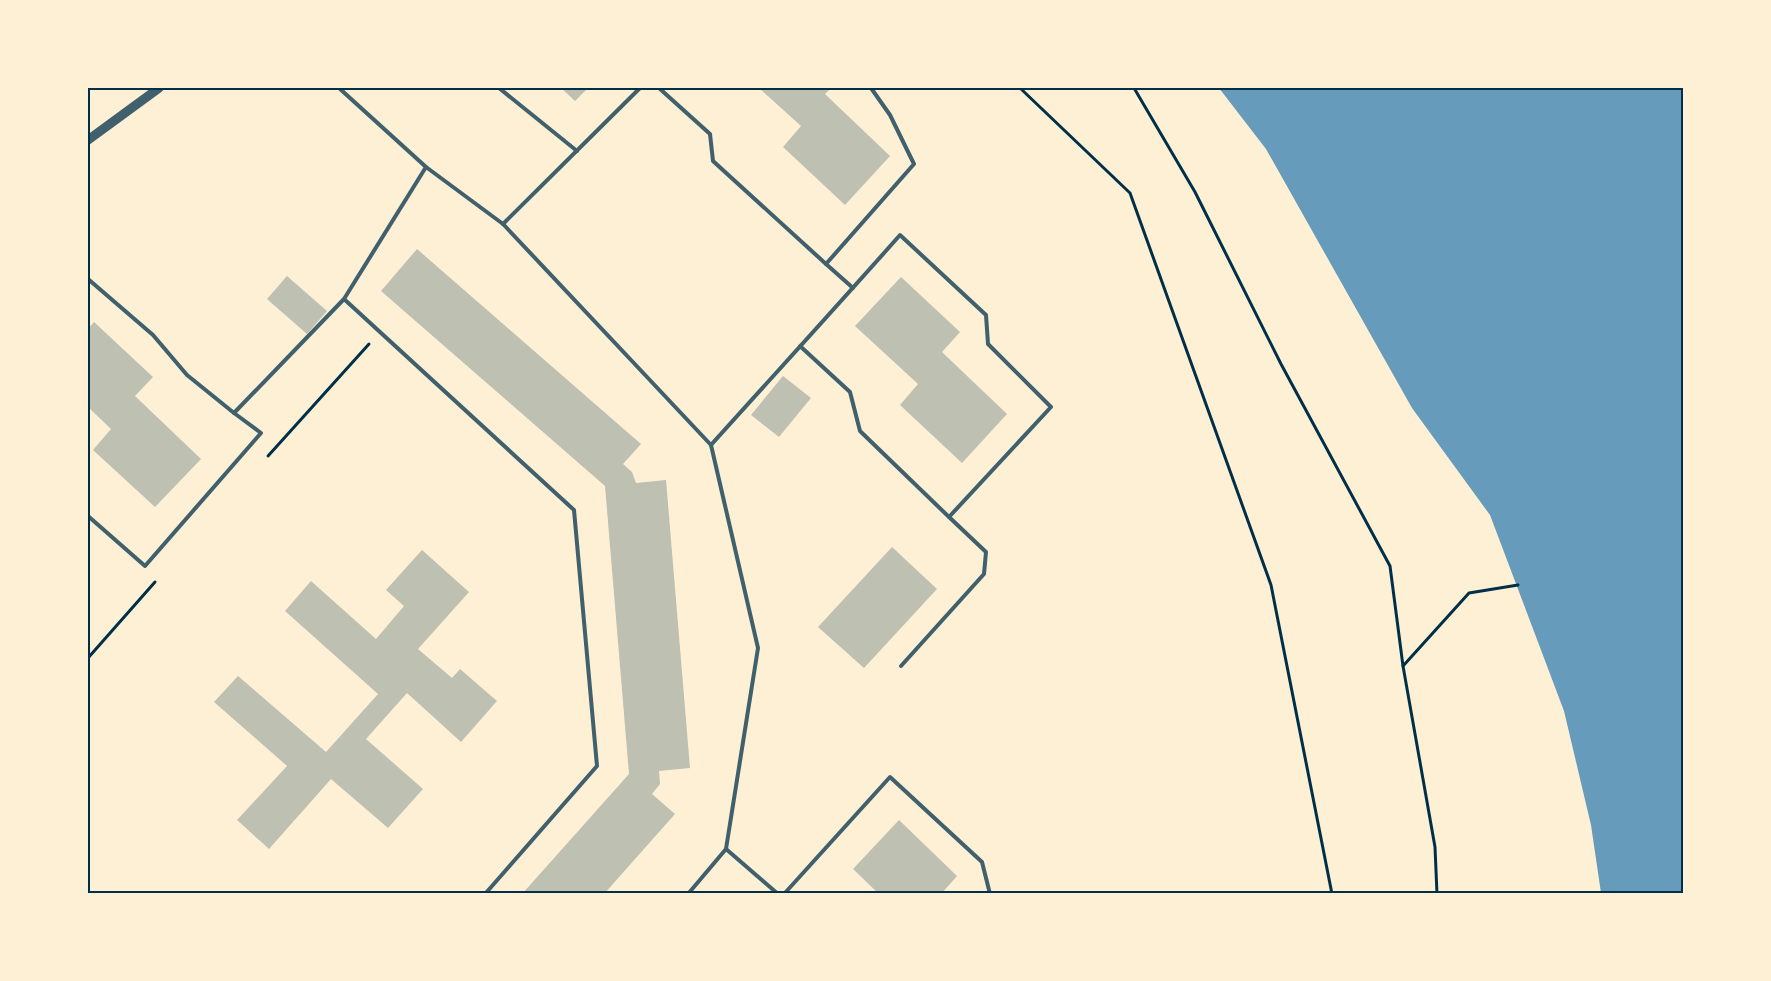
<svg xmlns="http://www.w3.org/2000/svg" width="1771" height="981" viewBox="0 0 1771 981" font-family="'DejaVu Sans',sans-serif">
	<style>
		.water { fill: #669bbc }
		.building { fill: #bec0b2 }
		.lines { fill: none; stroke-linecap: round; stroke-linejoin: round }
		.path { stroke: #003049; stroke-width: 3 }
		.service { stroke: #3f606c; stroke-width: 4 }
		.tertiary { stroke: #3f606c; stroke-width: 9 }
		.neatline { fill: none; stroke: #003049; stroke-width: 2 }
	</style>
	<rect width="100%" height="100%" fill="#fdf0d5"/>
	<path class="water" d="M1219,88H1683V893H1601L1591,825L1564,711L1490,515L1412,408L1266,149Z"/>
	<g class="building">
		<path d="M561,88H588L575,101Z"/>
		<path d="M759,88H831L825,94L890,156L845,205L783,147L801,126Z"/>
		<path d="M417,249L641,444L623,464L632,472L636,483L666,480L690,768L659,771L660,784L652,794L675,814L604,894H522L629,774L605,486L381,291Z"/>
		<path d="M287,276L327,311L307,334L267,299Z"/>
		<path d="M901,277L960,332L942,352L1007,414L962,463L900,405L918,384L855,326Z"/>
		<path d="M94,322L153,377L135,396L201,459L155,507L93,450L111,429L88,407V329Z"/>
		<path d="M783,376L811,398L779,437L751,415Z"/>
		<path d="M892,547L937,589L864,668L818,627Z"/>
		<path d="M422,550L469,592L418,649L452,678L460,669L497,701L461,742L407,693L366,739L423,789L388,828L331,779L269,849L237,820L287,766L214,702L238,676L326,752L378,694L285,611L311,581L376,639L404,606L386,590Z"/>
		<path d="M899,820L957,876L941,894H879L853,869Z"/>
	</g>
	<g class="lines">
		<g class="path">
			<path d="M1020,88L1130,193L1271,585L1332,894"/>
			<path d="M1134,88L1195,192L1281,364L1390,566L1403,666L1435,847L1437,894"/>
			<path d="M268,456L369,344"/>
			<path d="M88,658L155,582"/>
			<path d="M1403,666L1469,593L1518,585"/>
		</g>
		<g class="service">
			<path d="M339,88L426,167L503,224L711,445L758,648L726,849L688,894"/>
			<path d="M499,88L577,151"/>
			<path d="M659,88L710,134L713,161L826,264"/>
			<path d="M503,224L640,88"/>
			<path d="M88,279L153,335L187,375L234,413"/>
			<path d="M853,288L826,264L914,164L890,115L871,88"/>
			<path d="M344,299L574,510L597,766L485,894"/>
			<path d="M711,445C774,375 838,305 900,235L986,315L988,344L1051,407L949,517L860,431L850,392L800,346"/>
			<path d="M88,516L145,566L261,433L234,413L344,299L426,167"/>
			<path d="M901,666L984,574L986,552L949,517"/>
			<path d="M726,849L778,894"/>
			<path d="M784,894L890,777L982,862L990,894"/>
		</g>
		<path class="tertiary" d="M88,140L159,88"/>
	</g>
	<rect width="1771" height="981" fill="none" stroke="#fdf0d5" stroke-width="178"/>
	<rect x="89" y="89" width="1593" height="803" class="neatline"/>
</svg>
